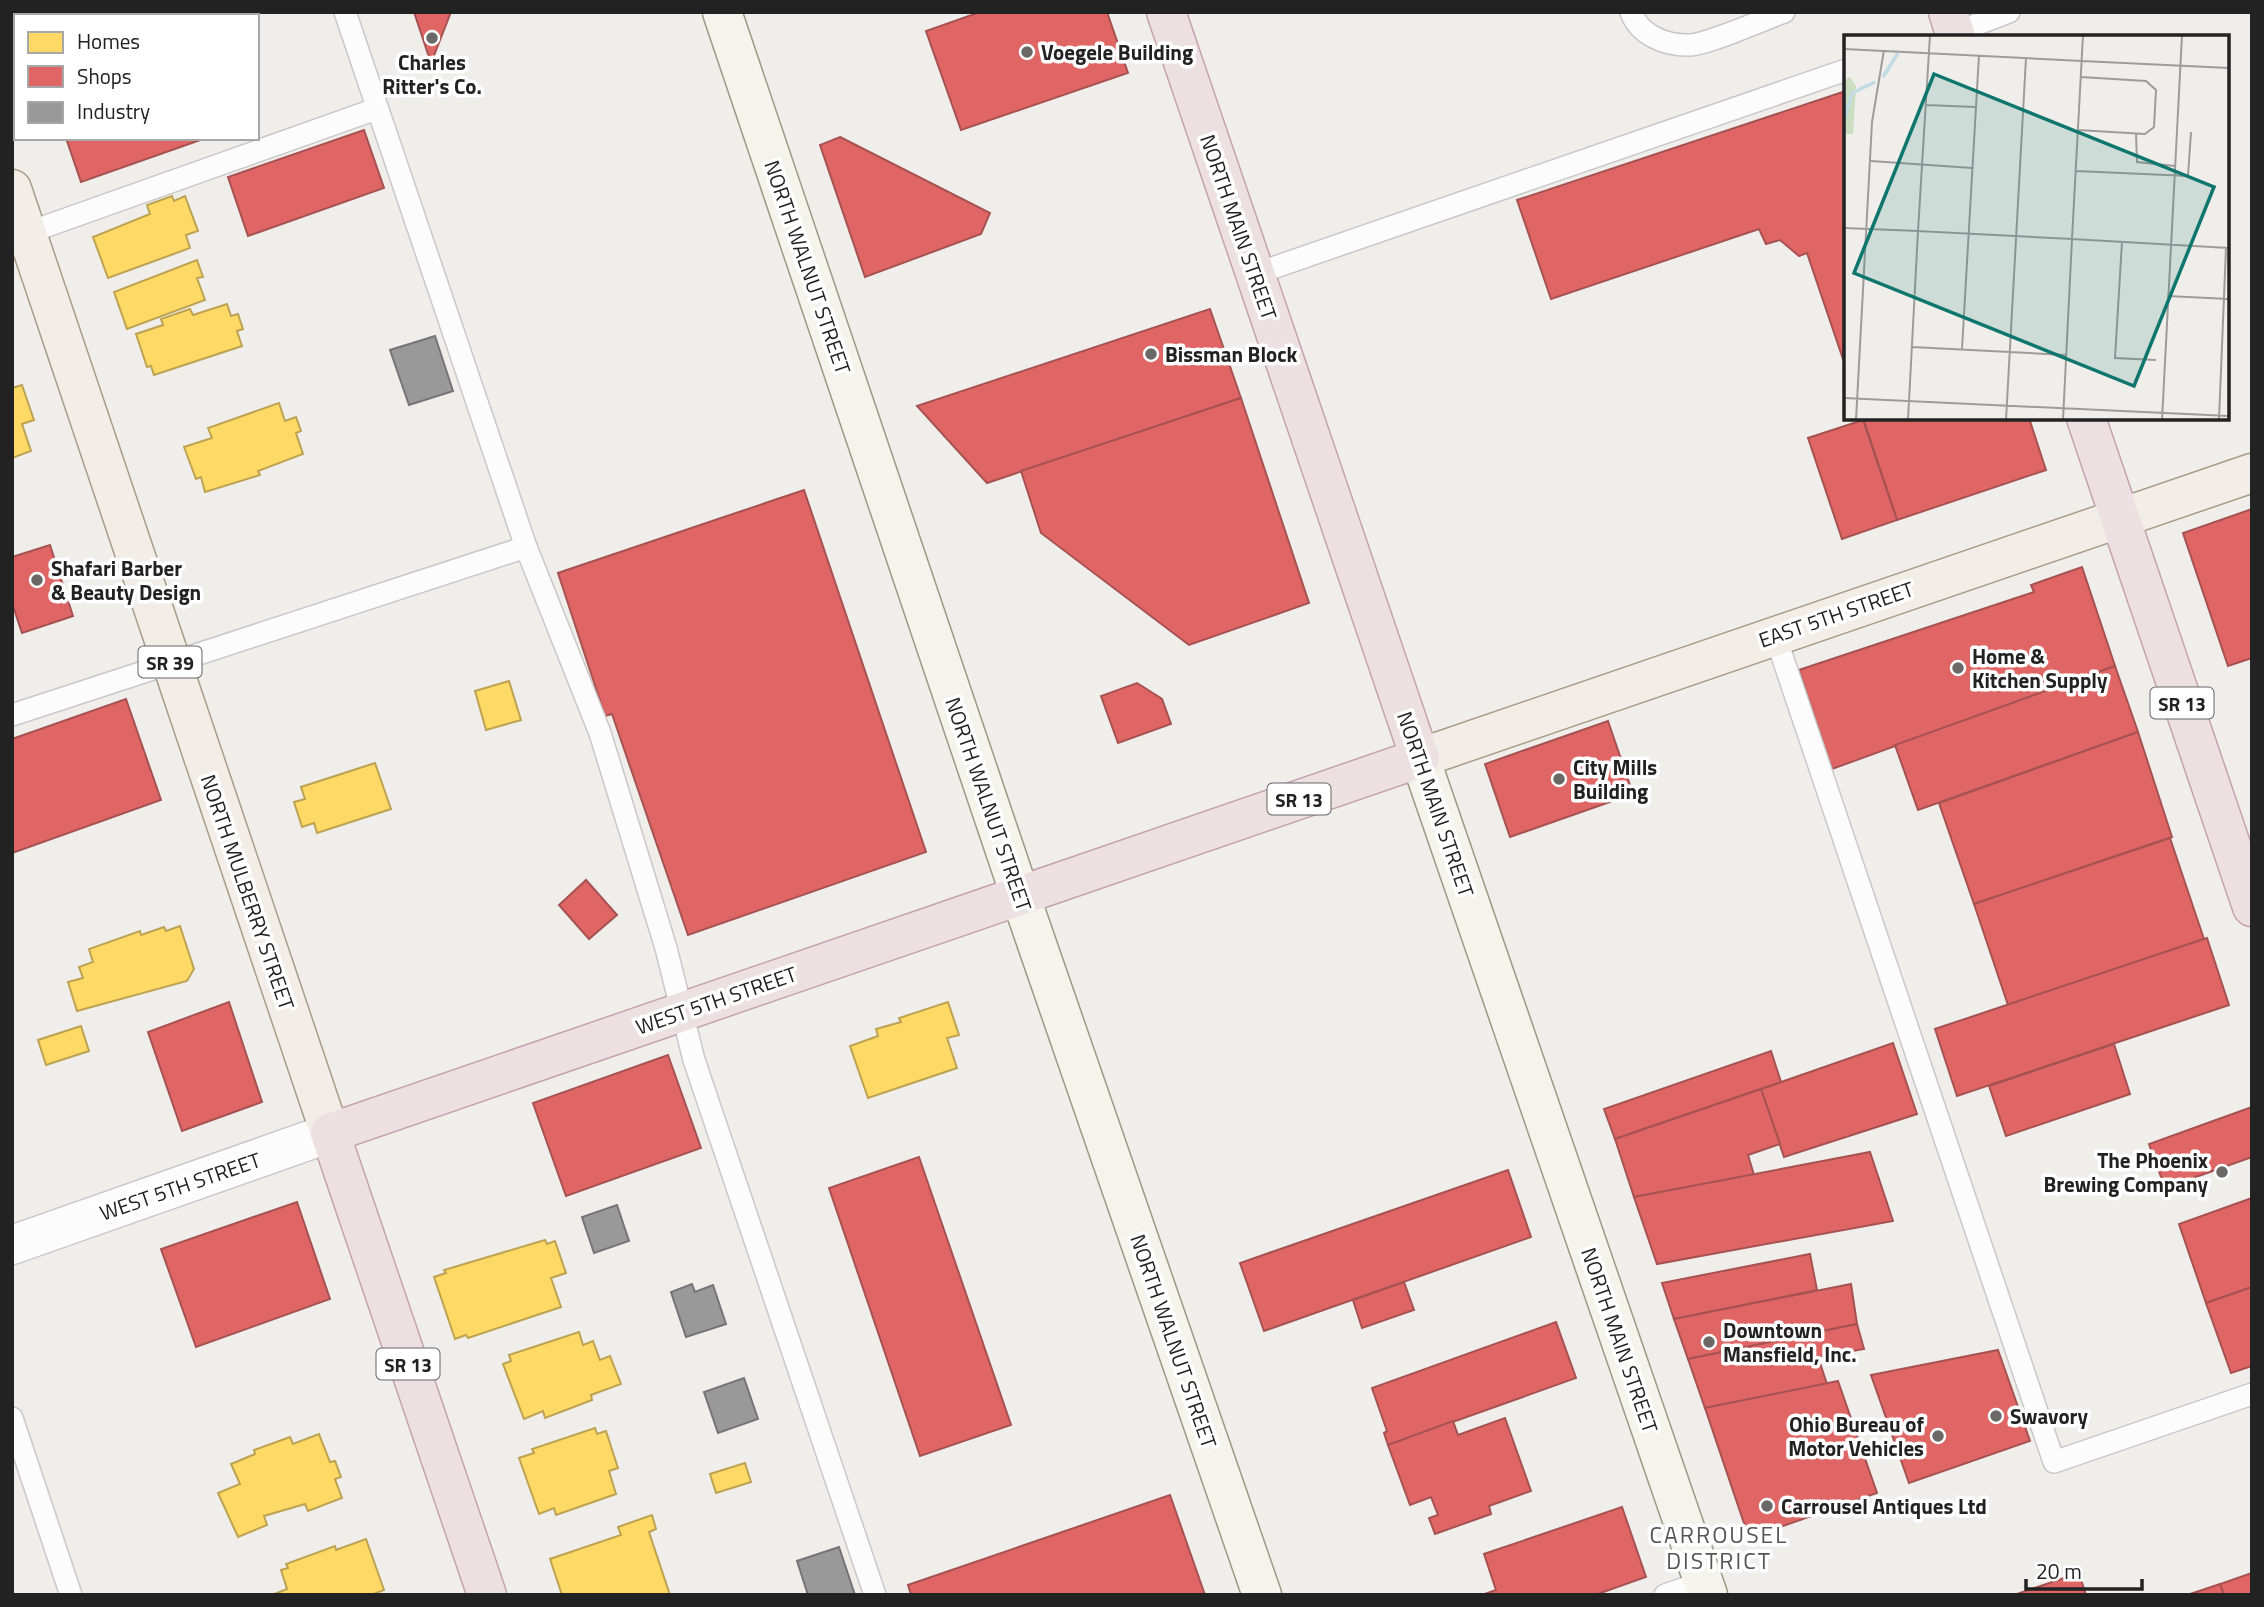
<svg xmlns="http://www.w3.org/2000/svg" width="2264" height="1607" viewBox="0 0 2264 1607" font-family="'Titillium Web',sans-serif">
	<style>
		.homes { fill: #ffd966; stroke: #bda252; stroke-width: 2 }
		.shops { fill: #e06666; stroke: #a75252; stroke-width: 2 }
		.industry { fill: #999; stroke: #757575; stroke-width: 2 }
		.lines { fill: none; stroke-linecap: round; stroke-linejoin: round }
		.lane-casing { stroke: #c9c8c7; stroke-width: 24 }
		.street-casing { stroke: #c9c8c7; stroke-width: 41 }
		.secondary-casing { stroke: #999a82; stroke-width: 41 }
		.primary-casing { stroke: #a79c86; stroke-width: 41 }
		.highway-casing { stroke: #c5a2ac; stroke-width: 41 }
		.lane { stroke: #fdfcfc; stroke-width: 21 }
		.street { stroke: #fdfcfc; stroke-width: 38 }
		.secondary { stroke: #f4f4ed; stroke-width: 38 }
		.primary { stroke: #f3ede7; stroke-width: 38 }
		.highway { stroke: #ece0e2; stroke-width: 38 }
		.poi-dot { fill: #6a6968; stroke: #fff; stroke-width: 2.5 }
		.labels { text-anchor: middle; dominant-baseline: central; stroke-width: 7; stroke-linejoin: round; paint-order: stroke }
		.shield { fill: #fff; stroke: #646464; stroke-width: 2 }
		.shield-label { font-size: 19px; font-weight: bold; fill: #222 }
		.poi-label { font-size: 21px; font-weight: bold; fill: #222; stroke: #fff; text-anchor: start }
		.street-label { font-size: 21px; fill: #222; stroke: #fff }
		.neighbourhood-label { font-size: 23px; letter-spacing: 2px; fill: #555; stroke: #fff }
		.inset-river { fill: none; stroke: #bfdbe3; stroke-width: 3.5 }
		.inset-road { fill: none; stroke: #9e9c9b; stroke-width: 2 }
		.view { fill: #0f766e; fill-opacity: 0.15; stroke: #0f766e; stroke-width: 3.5 }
		.inset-edge { fill: none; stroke: #222; stroke-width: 3.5 }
	</style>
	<rect width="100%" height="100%" fill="#f0eeeb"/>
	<g class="homes">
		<path d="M172,196L174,201L185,196L198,231L186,235L190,248L108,278L93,237L150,214L147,205Z"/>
		<path d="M197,260L203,277L197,278L205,300L127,329L114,292Z"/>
		<path d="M227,304L231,316L238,314L243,329L237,331L242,346L154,375L151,366L147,367L136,334L163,325L161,319L190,309L193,315Z"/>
		<path d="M22,385L34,420L22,424L31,451L12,458V388Z"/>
		<path d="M279,403L285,421L296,417L301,431L296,433L303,454L258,471L260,475L205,492L201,477L196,479L184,447L212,438L208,428Z"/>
		<path d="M509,681L521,720L486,730L475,691Z"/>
		<path d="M375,763L391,809L317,833L314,823L302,827L294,802L305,799L301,787Z"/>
		<path d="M180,926L194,969L187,981L77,1011L68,982L83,978L79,967L93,962L89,949L140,931L141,935L164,927L166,931Z"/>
		<path d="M948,1002L959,1035L947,1038L957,1068L868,1098L850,1046L878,1036L876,1029L901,1022L899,1018Z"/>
		<path d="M81,1026L89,1051L46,1065L38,1040Z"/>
		<path d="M545,1240L547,1244L555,1241L566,1273L551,1278L561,1307L468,1338L466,1335L455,1339L434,1277L446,1273L444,1270Z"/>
		<path d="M579,1332L583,1345L593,1341L600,1360L610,1356L621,1384L591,1395L592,1400L545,1418L543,1411L524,1419L503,1364L511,1361L509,1355Z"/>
		<path d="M595,1428L597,1434L606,1431L618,1468L609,1471L616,1494L556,1515L554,1508L539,1514L519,1458L534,1453L532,1449Z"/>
		<path d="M319,1434L330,1462L335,1461L341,1477L335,1479L342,1498L308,1511L305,1504L264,1516L267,1525L238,1537L218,1493L240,1484L231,1464L255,1454L254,1450L290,1437L293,1444Z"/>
		<path d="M745,1463L751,1482L716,1493L710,1474Z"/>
		<path d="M652,1515L656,1529L649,1532L670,1595H562L550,1559L621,1535L618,1527Z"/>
		<path d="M366,1539L384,1590L371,1595H272L287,1589L281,1570L288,1568L286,1564L335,1546L336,1550Z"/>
	</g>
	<g class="shops">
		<path d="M137,12H242L232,16H138Z"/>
		<path d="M414,12H451L431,63Z"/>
		<path d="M980,12H1107L1128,73L961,130L926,31Z"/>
		<path d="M1846,91V368L1807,253L1799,256L1780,240L1766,244L1759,229L1551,299L1517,200Z"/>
		<path d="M364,130L384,188L248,236L228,177Z"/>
		<path d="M840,137L990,213L981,234L865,277L820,145Z"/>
		<path d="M66,138H206L81,182Z"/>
		<path d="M1210,309L1241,398L987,483L917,406Z"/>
		<path d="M1241,398L1309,603L1189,645L1041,533L1021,471Z"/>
		<path d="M1863,418H2029L2046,470L1897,520Z"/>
		<path d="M1863,420L1897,520L1842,539L1808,438Z"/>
		<path d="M804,490L926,852L688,935L612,714L605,716L558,573Z"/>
		<path d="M2252,509V658L2228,666L2183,533Z"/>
		<path d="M50,545L73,616L22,633L12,603V557Z"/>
		<path d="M2082,567L2115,666L1832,769L1799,670L2034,592L2031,585Z"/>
		<path d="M2115,666L2138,732L1918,810L1895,745Z"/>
		<path d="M1137,683L1162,699L1171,724L1118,743L1101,696Z"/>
		<path d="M126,699L161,800L12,853V739Z"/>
		<path d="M1608,721L1633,794L1510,837L1485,764Z"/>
		<path d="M2138,732L2172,837L1974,904L1939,803Z"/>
		<path d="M2170,838L2204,939L2008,1005L1974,904Z"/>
		<path d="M586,880L617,915L589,939L559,905Z"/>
		<path d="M2207,938L2229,1005L1957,1096L1935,1029Z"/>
		<path d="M229,1002L262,1102L182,1131L148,1032Z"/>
		<path d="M1893,1043L1917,1114L1784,1157L1761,1089Z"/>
		<path d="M2114,1044L2130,1094L2006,1136L1989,1086Z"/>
		<path d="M1771,1051L1781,1082L1615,1139L1604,1109Z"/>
		<path d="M668,1055L701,1148L566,1196L533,1103Z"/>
		<path d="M1761,1089L1780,1144L1748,1155L1754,1175L1634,1197L1615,1139Z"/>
		<path d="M2252,1107V1157L2165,1188L2149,1144Z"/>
		<path d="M1870,1152L1893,1221L1657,1264L1634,1197Z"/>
		<path d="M919,1157L1011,1425L920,1456L829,1188Z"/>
		<path d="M1508,1170L1531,1237L1264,1331L1240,1263Z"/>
		<path d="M2252,1198V1287L2206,1303L2179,1224Z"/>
		<path d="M297,1202L330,1299L196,1347L161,1249Z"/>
		<path d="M1810,1254L1817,1290L1674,1319L1662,1283Z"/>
		<path d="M1404,1282L1414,1310L1362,1328L1353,1300Z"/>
		<path d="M1851,1284L1857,1324L1688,1359L1674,1319Z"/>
		<path d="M2252,1287V1366L2231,1373L2206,1303Z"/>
		<path d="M1556,1322L1576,1378L1388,1445L1384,1433L1387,1431L1372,1388Z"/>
		<path d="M1857,1324L1864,1349L1818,1357L1827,1384L1705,1408L1688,1359Z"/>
		<path d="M1998,1350L2030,1441L1909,1483L1871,1375Z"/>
		<path d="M1838,1381L1877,1493L1749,1538L1705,1408Z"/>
		<path d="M1505,1418L1531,1491L1489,1506L1491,1514L1435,1534L1429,1518L1438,1515L1431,1497L1410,1505L1388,1445L1453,1421L1458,1435Z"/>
		<path d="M1170,1495L1205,1595H911L908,1585Z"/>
		<path d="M1622,1507L1646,1577L1595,1595H1482L1496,1590L1484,1554Z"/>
		<path d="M2079,1573L2086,1595H2014Z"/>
		<path d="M2252,1573V1595H2224L2220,1584Z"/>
		<path d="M2220,1584L2224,1595H2190V1594Z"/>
	</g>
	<g class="industry">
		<path d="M435,336L453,391L409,405L390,350Z"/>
		<path d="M617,1205L629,1241L594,1253L582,1217Z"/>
		<path d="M692,1284L695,1292L713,1285L726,1324L686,1337L671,1292Z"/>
		<path d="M744,1378L758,1419L718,1433L704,1392Z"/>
		<path d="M839,1547L855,1595H808L797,1561Z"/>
	</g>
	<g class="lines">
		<g class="lane-casing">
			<g id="lane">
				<path d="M345,12L526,547L600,733L666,948L694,1060L875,1595"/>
				<path d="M1631,12C1639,35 1666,46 1690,45C1708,44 1763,20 1784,12"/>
				<path d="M1946,36L2009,12"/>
				<path d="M27,233L376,109"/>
				<path d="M1255,274L1846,70"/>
				<path d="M1775,635L2054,1462L2252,1394"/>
				<path d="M12,715L526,547"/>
				<path d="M12,1418L71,1595"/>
				<path d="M1665,1595L1703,1582"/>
			</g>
		</g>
		<g class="street-casing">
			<path id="street" d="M12,1245L330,1133"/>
		</g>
		<g class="secondary-casing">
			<g id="secondary">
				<path d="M722,12L1020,895L1262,1595"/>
				<path d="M1420,758L1708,1595"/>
			</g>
		</g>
		<g class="primary-casing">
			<g id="primary">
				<path d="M12,189L330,1133"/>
				<path d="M1420,758L2252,473"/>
			</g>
		</g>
		<g class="highway-casing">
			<g id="highway">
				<path d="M1948,12L1956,37"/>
				<path d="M2086,418L2252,907"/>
				<path d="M487,1595L330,1133L1420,758L1166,12"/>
			</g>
		</g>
		<use href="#lane" class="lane"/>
		<use href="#street" class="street"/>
		<use href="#secondary" class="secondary"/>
		<use href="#primary" class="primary"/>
		<use href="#highway" class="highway"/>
	</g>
	<g class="poi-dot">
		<circle cx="432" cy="38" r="7"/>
		<circle cx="1027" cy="52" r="7"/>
		<circle cx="1151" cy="354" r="7"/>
		<circle cx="37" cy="580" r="7"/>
		<circle cx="1958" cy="668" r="7"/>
		<circle cx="1559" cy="779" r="7"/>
		<circle cx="2222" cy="1172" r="7"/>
		<circle cx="1709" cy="1342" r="7"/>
		<circle cx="1996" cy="1416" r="7"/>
		<circle cx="1938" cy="1436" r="7"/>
		<circle cx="1767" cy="1506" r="7"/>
	</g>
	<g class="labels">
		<g class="shield">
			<rect x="138.5" y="646.5" width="63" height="31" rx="5"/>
			<rect x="2150.5" y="687.5" width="63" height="31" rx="5"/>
			<rect x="1267.5" y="783.5" width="63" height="31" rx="5"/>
			<rect x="376.5" y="1348.5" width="63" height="31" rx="5"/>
		</g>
		<g class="shield-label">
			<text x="170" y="662">SR 39</text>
			<text x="2182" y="703">SR 13</text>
			<text x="1299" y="799">SR 13</text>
			<text x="408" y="1364">SR 13</text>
		</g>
		<g class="poi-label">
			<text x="1041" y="52">Voegele Building</text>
			<text x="432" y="62" text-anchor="middle">Charles<tspan x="432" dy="24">Ritter's Co.</tspan></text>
			<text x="1165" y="354">Bissman Block</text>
			<text x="51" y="568">Shafari Barber<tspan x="51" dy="24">&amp; Beauty Design</tspan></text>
			<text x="1972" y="656">Home &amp;<tspan x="1972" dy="24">Kitchen Supply</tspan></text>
			<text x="1573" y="767">City Mills<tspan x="1573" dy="24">Building</tspan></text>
			<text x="2208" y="1160" text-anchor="end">The Phoenix<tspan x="2208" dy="24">Brewing Company</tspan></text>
			<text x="1723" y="1330">Downtown<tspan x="1723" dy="24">Mansfield, Inc.</tspan></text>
			<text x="2010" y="1416">Swavory</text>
			<text x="1924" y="1424" text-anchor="end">Ohio Bureau of<tspan x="1924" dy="24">Motor Vehicles</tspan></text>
			<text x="1781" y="1506">Carrousel Antiques Ltd</text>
		</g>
		<g class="street-label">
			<text transform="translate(1239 227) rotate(71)">NORTH MAIN STREET</text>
			<text transform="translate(808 267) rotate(71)">NORTH WALNUT STREET</text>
			<text transform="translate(1836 614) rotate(-19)">EAST 5TH STREET</text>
			<text transform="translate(989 804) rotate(71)">NORTH WALNUT STREET</text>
			<text transform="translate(1436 804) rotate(71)">NORTH MAIN STREET</text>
			<text transform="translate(248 892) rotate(71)">NORTH MULBERRY STREET</text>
			<text transform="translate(716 1000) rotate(-19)">WEST 5TH STREET</text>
			<text transform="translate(180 1186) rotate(-19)">WEST 5TH STREET</text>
			<text transform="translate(1620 1340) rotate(71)">NORTH MAIN STREET</text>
			<text transform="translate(1174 1341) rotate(71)">NORTH WALNUT STREET</text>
		</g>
		<g class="neighbourhood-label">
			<text x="1719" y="1534">CARROUSEL<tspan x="1719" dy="26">DISTRICT</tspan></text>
		</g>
	</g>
	<g transform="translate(1844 35)">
		<rect width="385" height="385" fill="#f0eeeb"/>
		<path d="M6,42L12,51L9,99H0V45Z" fill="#cbdec1"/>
		<path class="inset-river" d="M39,42L54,18M0,86L8,58L31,47"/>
		<path class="inset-road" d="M0,14L238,26M238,26L385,33M82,70L131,72M234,95L301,99L310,92L312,55L302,46L237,42M292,98L293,127L331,131M27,126L128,133M232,136L344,141L347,97M0,193L74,196M74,196L86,0M278,207L271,323L312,325M323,261L385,264M68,312L222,320M118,314L135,20M0,363L385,381M375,384L382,213M12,385L28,87L40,15M64,385L74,196L228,204L239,0M162,385L182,23M219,385L228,204L385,213M318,385L338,0"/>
		<path class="view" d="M90,39L370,152L290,351L10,238Z"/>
		<rect width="385" height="385" class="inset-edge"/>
	</g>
	<rect width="2264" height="1607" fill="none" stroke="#222222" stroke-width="28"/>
	<rect x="14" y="14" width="245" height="126" fill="#ffffff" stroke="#a7a7a7" stroke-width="2"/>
	<rect x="28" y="32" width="35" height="21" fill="#ffd966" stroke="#a7a7a7" stroke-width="2"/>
	<text x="77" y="49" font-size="21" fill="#222222">Homes</text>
	<rect x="28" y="66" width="35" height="21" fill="#e06666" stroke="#a7a7a7" stroke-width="2"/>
	<text x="77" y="84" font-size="21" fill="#222222">Shops</text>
	<rect x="28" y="102" width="35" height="21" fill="#999999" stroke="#a7a7a7" stroke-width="2"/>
	<text x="77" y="119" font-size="21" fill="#222222">Industry</text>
	<path d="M2026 1579v10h116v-10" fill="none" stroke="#222222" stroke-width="3.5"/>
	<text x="2036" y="1579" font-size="21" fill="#222222" stroke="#ffffff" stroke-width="5" paint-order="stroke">20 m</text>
</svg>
